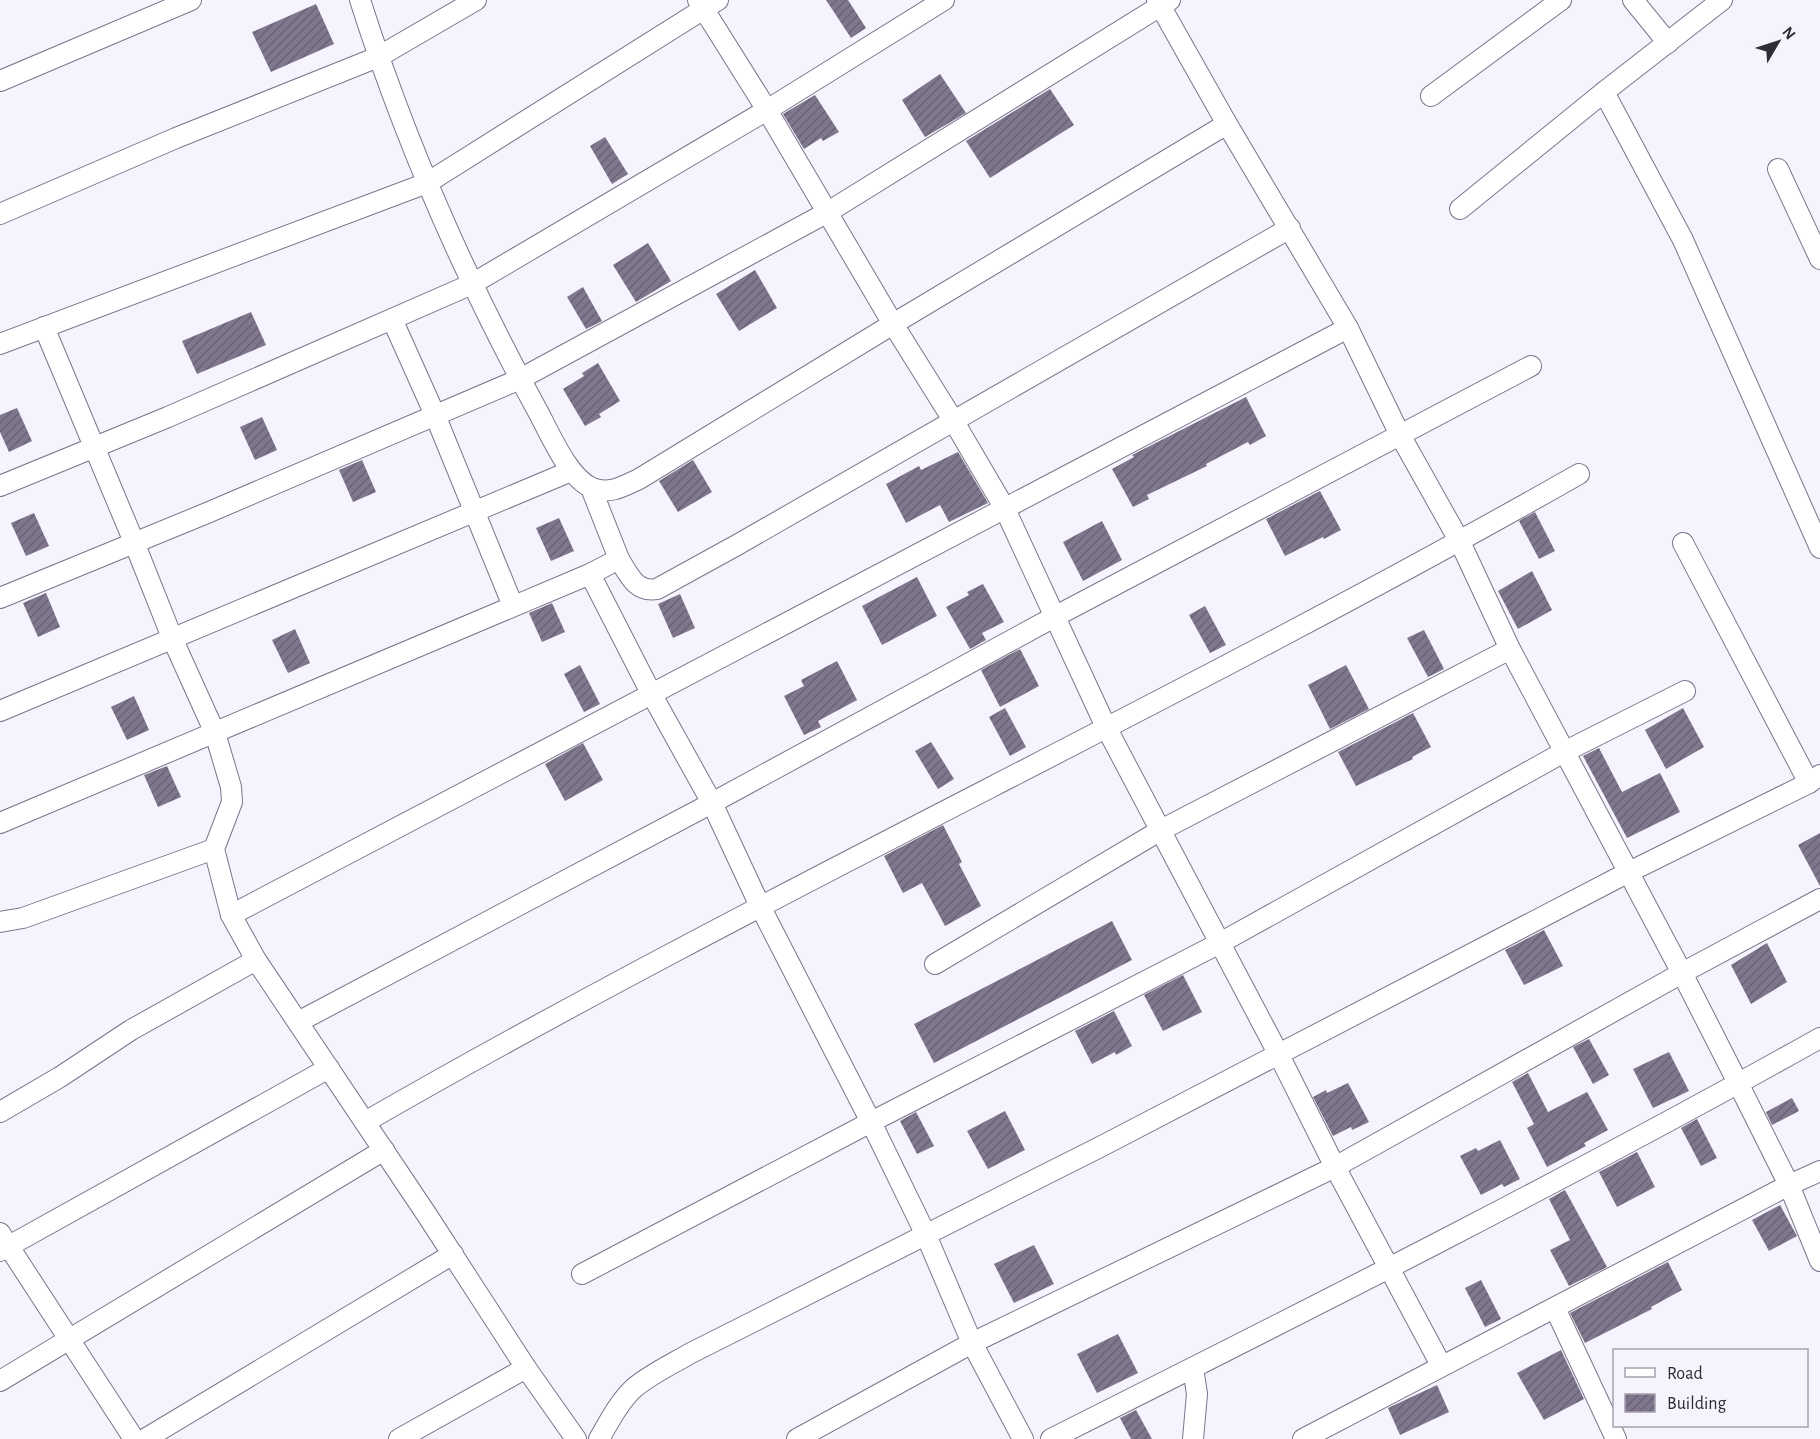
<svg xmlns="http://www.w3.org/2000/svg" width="1820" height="1439" viewBox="0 0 1820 1439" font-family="'Alegreya Sans',sans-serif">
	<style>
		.building { fill: url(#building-hatch) }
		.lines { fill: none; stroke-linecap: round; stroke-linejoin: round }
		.minor-casing { stroke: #7a758c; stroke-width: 22 }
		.minor { stroke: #fff; stroke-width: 20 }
	</style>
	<defs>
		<pattern id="building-hatch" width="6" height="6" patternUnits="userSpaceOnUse" patternTransform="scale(1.5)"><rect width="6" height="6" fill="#80778d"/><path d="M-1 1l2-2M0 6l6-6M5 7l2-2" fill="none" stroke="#696274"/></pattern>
	</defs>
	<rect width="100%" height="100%" fill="#f5f3fd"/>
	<g class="building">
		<path d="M826,0H848L866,28L851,38Z"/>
		<path d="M316,4L334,44L271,72L252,32Z"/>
		<path d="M940,74L966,113L925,137L902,100Z"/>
		<path d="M1050,89L1074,125L990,178L966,141Z"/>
		<path d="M815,95L839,132L823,141L821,138L804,149L783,114Z"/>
		<path d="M605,137L628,174L612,184L590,146Z"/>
		<path d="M648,243L671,281L636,302L613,265Z"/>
		<path d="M755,270L777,308L739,331L716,294Z"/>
		<path d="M583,287L602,321L586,329L567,297Z"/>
		<path d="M251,312L266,345L197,374L182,341Z"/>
		<path d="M598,363L620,401L599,414L601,417L585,426L563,389L584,376L582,373Z"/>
		<path d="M1246,397L1266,436L1250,445L1248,442L1206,464L1207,466L1147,495L1149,499L1133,507L1112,469L1134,457L1132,455Z"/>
		<path d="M17,408L32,441L9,452L0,432V415Z"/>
		<path d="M262,417L277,450L255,460L240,427Z"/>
		<path d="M958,452L988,503L949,522L940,505L906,523L886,484L919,466L921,470Z"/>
		<path d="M362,460L376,492L353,502L339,470Z"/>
		<path d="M693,460L712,492L678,512L659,481Z"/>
		<path d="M1320,491L1341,530L1324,539L1323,537L1285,556L1266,519Z"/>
		<path d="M1535,512L1555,551L1539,559L1519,521Z"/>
		<path d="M34,513L49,546L26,556L11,523Z"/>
		<path d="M559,518L574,551L551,561L536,528Z"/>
		<path d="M1102,521L1122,560L1083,581L1063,542Z"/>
		<path d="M1532,571L1552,610L1518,629L1498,591Z"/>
		<path d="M917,577L937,616L882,645L862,606Z"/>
		<path d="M983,584L1004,622L982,633L986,640L970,649L946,607L969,595L967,592Z"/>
		<path d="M46,593L60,627L38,637L23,603Z"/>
		<path d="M680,594L695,628L673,638L658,604Z"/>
		<path d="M552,603L565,632L542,642L529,613Z"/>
		<path d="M1205,606L1226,645L1210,653L1189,615Z"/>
		<path d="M295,629L310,663L288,673L272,640Z"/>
		<path d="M1424,630L1444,669L1428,677L1407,638Z"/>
		<path d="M1020,649L1039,686L1000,707L981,670Z"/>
		<path d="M837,661L857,700L818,721L821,727L804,735L784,696L804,686L801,680Z"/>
		<path d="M580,665L600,704L584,712L564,674Z"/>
		<path d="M1346,665L1369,709L1330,729L1308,685Z"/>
		<path d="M134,696L149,730L127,740L111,707Z"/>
		<path d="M1005,708L1026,747L1010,756L989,717Z"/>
		<path d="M1683,708L1704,747L1666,769L1645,730Z"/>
		<path d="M1413,713L1431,747L1412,757L1413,759L1356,786L1338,752Z"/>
		<path d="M931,742L954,779L938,789L915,751Z"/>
		<path d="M583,743L603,780L565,801L545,764Z"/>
		<path d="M1599,748L1622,792L1660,773L1680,812L1627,838L1583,756Z"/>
		<path d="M167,766L181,797L158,807L144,775Z"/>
		<path d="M943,825L962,862L959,864L981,906L945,926L922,883L903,893L884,856Z"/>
		<path d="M1820,833V886L1798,845Z"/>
		<path d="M1112,921L1132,960L934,1063L914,1024Z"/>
		<path d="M1544,930L1563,966L1524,985L1505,950Z"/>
		<path d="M1767,943L1787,982L1751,1004L1731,965Z"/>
		<path d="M1183,975L1202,1012L1163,1031L1144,995Z"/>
		<path d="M1114,1011L1132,1046L1116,1055L1115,1052L1092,1064L1075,1031Z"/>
		<path d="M1589,1039L1609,1075L1593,1084L1573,1047Z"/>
		<path d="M1669,1052L1689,1091L1653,1108L1633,1069Z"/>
		<path d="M1528,1073L1548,1112L1587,1092L1608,1130L1584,1143L1586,1146L1547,1167L1527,1128L1534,1124L1512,1082Z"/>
		<path d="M1348,1083L1369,1122L1352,1130L1351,1127L1333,1136L1313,1097L1326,1090L1327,1093Z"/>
		<path d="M1792,1098L1799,1111L1772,1125L1766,1112Z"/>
		<path d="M1005,1111L1025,1150L988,1169L967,1131Z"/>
		<path d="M916,1112L934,1146L917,1154L900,1121Z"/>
		<path d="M1697,1119L1717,1158L1701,1166L1681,1128Z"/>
		<path d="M1500,1140L1520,1179L1504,1187L1502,1184L1481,1195L1460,1156L1476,1148L1478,1151Z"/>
		<path d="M1637,1152L1655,1187L1617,1207L1599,1172Z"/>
		<path d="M1565,1190L1607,1267L1569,1286L1550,1250L1570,1240L1549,1199Z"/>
		<path d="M1780,1205L1797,1236L1769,1251L1752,1220Z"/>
		<path d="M1034,1245L1054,1284L1014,1303L994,1264Z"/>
		<path d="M1668,1262L1682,1290L1651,1307L1652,1309L1585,1343L1570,1313Z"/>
		<path d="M1481,1280L1501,1319L1485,1327L1465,1288Z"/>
		<path d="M1118,1334L1138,1373L1097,1393L1077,1354Z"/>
		<path d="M1561,1350L1584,1399L1544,1420L1517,1373Z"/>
		<path d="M1437,1385L1449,1412L1400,1435L1388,1408Z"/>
		<path d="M1136,1410L1152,1439H1131L1120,1418Z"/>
	</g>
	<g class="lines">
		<g class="minor-casing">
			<g id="minor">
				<path d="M360,0C405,141 465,278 536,408C549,431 567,477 592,488C609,495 624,486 639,479L893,324L1227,124"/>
				<path d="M698,0L767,110L893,324L953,420L1004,507L1106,727L1279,1055L1335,1167L1441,1365"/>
				<path d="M1157,0L1227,124L1348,328L1400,435L1460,542L1510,649L1682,973L1738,1083L1789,1185L1820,1261"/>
				<path d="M1633,0L1668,43"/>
				<path d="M0,81L191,0"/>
				<path d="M1604,92L1683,240L1820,548"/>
				<path d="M1431,96L1561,0"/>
				<path d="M1778,169L1820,259"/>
				<path d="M1460,209L1604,92L1722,0"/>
				<path d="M0,214L176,138L378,57L476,0"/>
				<path d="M392,319L435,415L513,606"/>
				<path d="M44,327L134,542L173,640L215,733L231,787L232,802L214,849L231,915L256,960L427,1215L526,1368L576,1439"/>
				<path d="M0,344L427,183L718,0"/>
				<path d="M0,486L168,417L472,284L767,110L944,0"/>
				<path d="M1683,543L1809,783"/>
				<path d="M619,559C629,575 636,593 657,589L737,545L1290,228"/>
				<path d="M590,574L652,695L712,803L760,906L871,1122L926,1235L972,1343L1023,1439"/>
				<path d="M0,598L207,513L520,379L828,212L1170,0"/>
				<path d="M0,711L571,471"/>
				<path d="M0,823L590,574L619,559L591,488"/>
				<path d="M231,915L1348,328"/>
				<path d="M0,922L23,918L214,849"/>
				<path d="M935,964L1161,830L1510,649"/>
				<path d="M298,1022L712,803L1056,616L1531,366"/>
				<path d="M0,1112L60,1077L131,1030L256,960"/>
				<path d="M365,1122C763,893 1180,701 1579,474"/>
				<path d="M0,1233L134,1439"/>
				<path d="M0,1251L329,1068"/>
				<path d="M582,1274L871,1122L1220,943L1564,752L1685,691"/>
				<path d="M1555,1308L1616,1439"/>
				<path d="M1193,1368L1197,1394L1193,1439"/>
				<path d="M0,1381L384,1150"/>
				<path d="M145,1439L453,1254"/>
				<path d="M399,1439L526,1368"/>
				<path d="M599,1439C609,1422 619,1402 634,1388C651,1374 672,1364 691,1353L1100,1147L1627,873L1809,783L1820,775"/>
				<path d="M797,1439L972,1343L1335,1167L1682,973L1820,899"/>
				<path d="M1051,1439C1310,1309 1568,1179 1820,1038"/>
				<path d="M1303,1439L1789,1185L1820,1171"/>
			</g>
		</g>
		<use href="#minor" class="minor"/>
	</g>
	<rect x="1613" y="1349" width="195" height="78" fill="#f5f3fd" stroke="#a5a3ad" stroke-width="1.5"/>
	<rect x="1625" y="1368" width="30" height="9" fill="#ffffff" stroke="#a5a3ad" stroke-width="1.5"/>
	<text x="1667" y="1379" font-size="18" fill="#2e2c36">Road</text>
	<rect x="1625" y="1394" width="30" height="18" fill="url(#building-hatch)" stroke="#a5a3ad" stroke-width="1.5"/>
	<text x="1667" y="1409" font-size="18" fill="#2e2c36">Building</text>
	<g transform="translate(1778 42) rotate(51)" stroke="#f5f3fd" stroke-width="4.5" paint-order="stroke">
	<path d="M0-4.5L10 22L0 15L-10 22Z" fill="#2e2c36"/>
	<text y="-9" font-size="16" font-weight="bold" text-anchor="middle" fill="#2e2c36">N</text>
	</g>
</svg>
